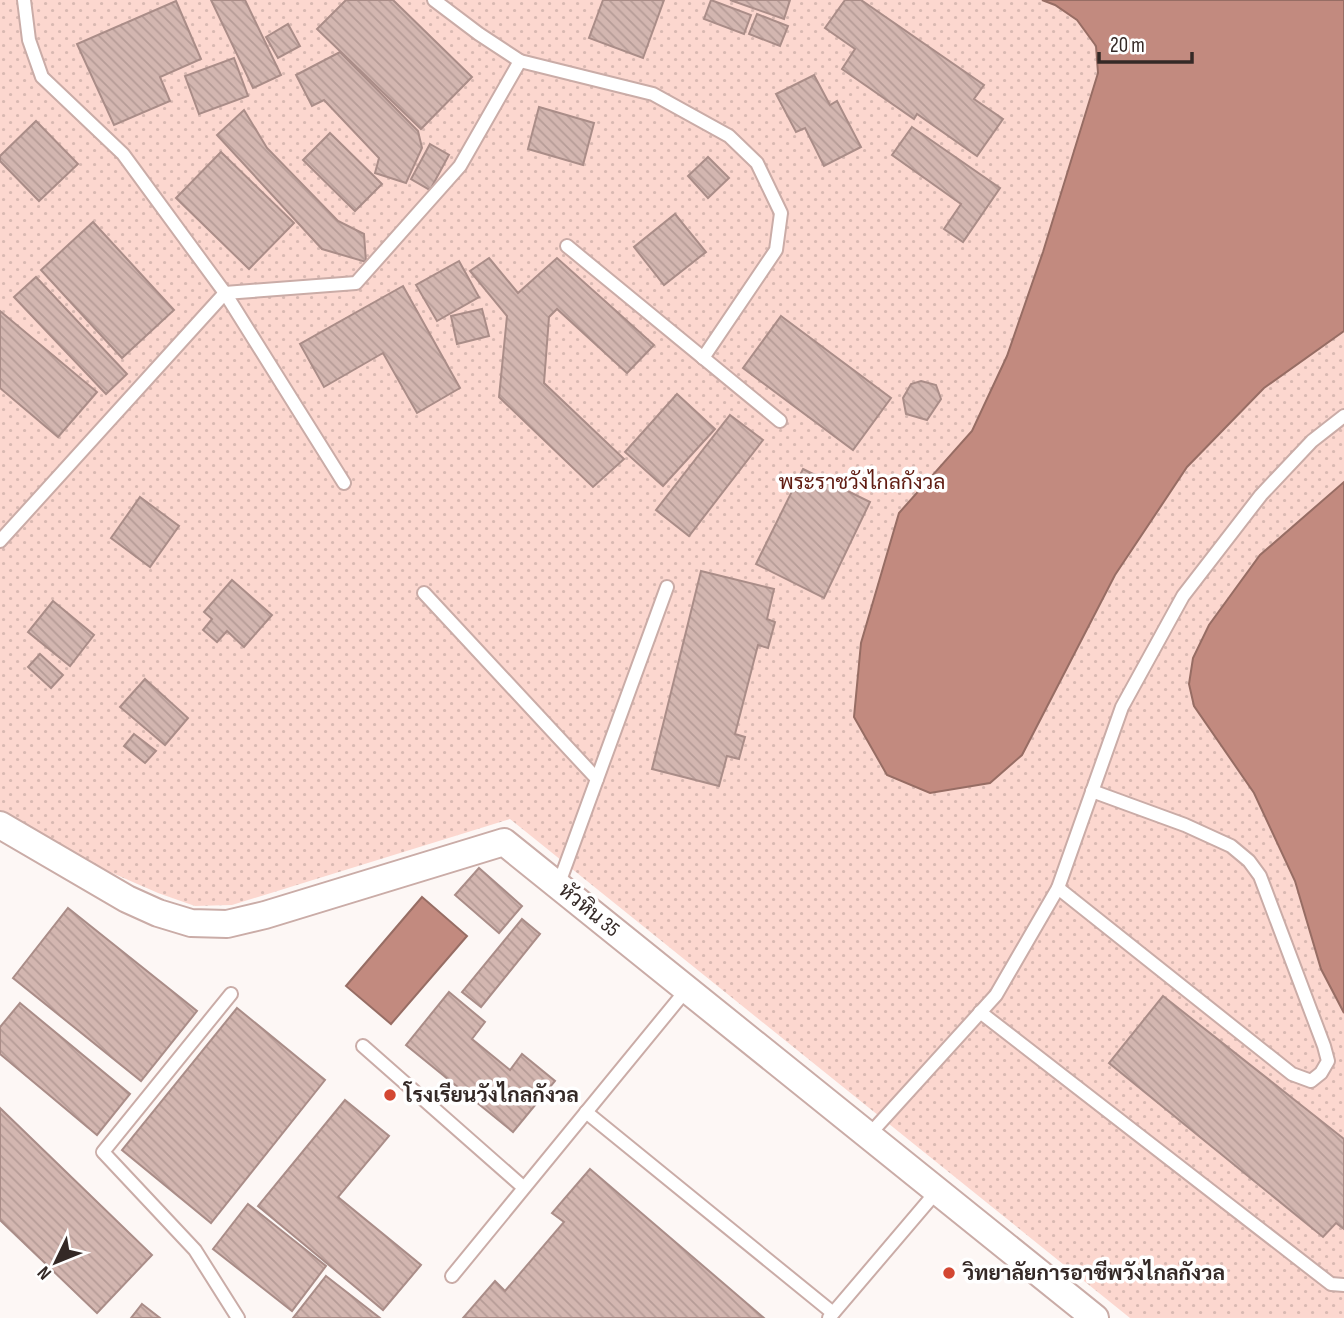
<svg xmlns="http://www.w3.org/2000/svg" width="1344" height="1318" viewBox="0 0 1344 1318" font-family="'Sofia Sans Condensed',Sarabun,sans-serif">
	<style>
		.grass { fill: url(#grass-dots) }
		.water { fill: #c28a7f; stroke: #976d64; stroke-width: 2 }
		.building { fill: url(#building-back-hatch); stroke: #aa8d88; stroke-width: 2 }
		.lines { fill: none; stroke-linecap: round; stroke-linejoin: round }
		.service-casing { stroke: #caaca7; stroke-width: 16 }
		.minor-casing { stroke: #caaca7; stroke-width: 30 }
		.service { stroke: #fff; stroke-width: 12 }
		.minor { stroke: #fff; stroke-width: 26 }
		.poi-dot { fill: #d34732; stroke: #fff; stroke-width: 2.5 }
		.labels { text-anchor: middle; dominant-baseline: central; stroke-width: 7; stroke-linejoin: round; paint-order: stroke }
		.park-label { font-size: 21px; fill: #601c12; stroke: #fff }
		.street-label { font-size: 21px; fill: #342926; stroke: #fff }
		.poi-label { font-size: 21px; font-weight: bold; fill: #342926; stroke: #fff; text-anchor: start }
	</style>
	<defs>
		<pattern id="grass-dots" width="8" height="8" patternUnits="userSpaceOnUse" patternTransform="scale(1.75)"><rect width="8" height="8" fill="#fcd7cf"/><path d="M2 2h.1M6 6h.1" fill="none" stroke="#d9b9b2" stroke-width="1.8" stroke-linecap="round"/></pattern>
		<pattern id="building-back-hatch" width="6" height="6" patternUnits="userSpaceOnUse" patternTransform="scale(1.75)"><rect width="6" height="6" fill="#d3b6b0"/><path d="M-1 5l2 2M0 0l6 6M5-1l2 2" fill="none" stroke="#b69c97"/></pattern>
	</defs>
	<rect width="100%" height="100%" fill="#fdf7f5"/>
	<path class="grass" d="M0,0H1344V1318H1130L510,819L232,905L195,906L158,893L87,862L0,815Z"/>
	<g class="water">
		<path d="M1042,0H1344V331L1264,388L1187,467L1115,575L1022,755L990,783L930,793L887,775L854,717L861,643L899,513L972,431L1007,356L1043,252L1098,73L1096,46L1077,20L1055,5Z"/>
		<path d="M1344,482V1013L1321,969L1295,881L1254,793L1194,706L1189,684L1193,658L1209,625L1260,555Z"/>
		<path d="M422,897L467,936L391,1024L346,986Z"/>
	</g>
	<g class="building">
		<path d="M211,0H245L281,75L253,88Z"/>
		<path d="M346,0H393L472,77L421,129L317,29Z"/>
		<path d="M603,0H664L643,58L589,38Z"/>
		<path d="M711,0L751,15L744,34L704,19Z"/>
		<path d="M730,0H790L784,19Z"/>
		<path d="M845,0H861L984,85L974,99L1003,119L977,156L917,114L914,119L842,69L855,49L825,28Z"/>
		<path d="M176,1L201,59L160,77L170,101L114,125L77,44Z"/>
		<path d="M757,14L788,26L780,46L749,34Z"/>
		<path d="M288,24L300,46L278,58L266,37Z"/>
		<path d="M340,52L418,131L422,148L406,183L375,173L379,158L324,100L312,106L296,75Z"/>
		<path d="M234,58L248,96L199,114L185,76Z"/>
		<path d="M814,75L830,105L837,101L861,147L824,166L805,128L796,132L776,94Z"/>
		<path d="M539,107L594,123L583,165L528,149Z"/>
		<path d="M244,110L267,148L338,221L364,234L366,262L322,249L217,135Z"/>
		<path d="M36,121L78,164L39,201L0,161V156Z"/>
		<path d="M912,127L1000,188L963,242L944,229L961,204L892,155Z"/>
		<path d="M330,133L382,184L355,211L303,160Z"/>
		<path d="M430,144L449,155L430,190L411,179Z"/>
		<path d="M221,152L294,223L249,269L176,198Z"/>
		<path d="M708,157L729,178L708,198L688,176Z"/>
		<path d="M675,214L706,252L664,285L634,247Z"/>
		<path d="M93,222L174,310L122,358L41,270Z"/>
		<path d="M489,258L518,293L557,258L654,345L627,373L557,309L549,317L544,383L624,459L593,487L499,397L507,316L470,271Z"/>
		<path d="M459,261L479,297L437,321L416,285Z"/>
		<path d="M36,277L127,374L106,394L14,297Z"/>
		<path d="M403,286L460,388L417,413L383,353L324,387L300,344Z"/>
		<path d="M482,309L489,336L457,344L451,316Z"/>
		<path d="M0,311L97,392L58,437L0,388Z"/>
		<path d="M781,316L891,398L853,450L743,368Z"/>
		<path d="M921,381L936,385L941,399L927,420L906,414L903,398L911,384Z"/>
		<path d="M677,394L715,429L663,486L625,452Z"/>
		<path d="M730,415L763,440L689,536L656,510Z"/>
		<path d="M803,469L870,502L824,598L756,564Z"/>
		<path d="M140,497L179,526L150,567L111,538Z"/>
		<path d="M701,571L774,589L767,619L775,622L768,648L758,645L735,734L745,737L739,759L727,756L719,786L652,769Z"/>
		<path d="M232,580L272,615L244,647L227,631L217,642L203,630L212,619L204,612Z"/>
		<path d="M53,601L94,635L70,666L28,632Z"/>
		<path d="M40,654L63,675L51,688L28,667Z"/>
		<path d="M145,679L188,718L165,745L120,707Z"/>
		<path d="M134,734L156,751L145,763L124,746Z"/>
		<path d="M479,868L522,906L499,933L455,895Z"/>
		<path d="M68,908L197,1011L141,1081L13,978Z"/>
		<path d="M522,919L540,934L481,1007L462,992Z"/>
		<path d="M449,992L485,1022L472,1039L510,1070L522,1054L555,1081L513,1132L406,1045Z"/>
		<path d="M1163,996L1344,1139V1229L1336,1223L1323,1237L1109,1063Z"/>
		<path d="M20,1003L130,1094L97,1135L0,1054V1027Z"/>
		<path d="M237,1008L325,1080L211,1223L122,1150Z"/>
		<path d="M345,1100L389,1136L338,1197L421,1265L383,1310L258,1206Z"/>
		<path d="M0,1108L152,1255L97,1313L0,1220Z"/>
		<path d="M590,1169L764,1318H463L495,1281L505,1291L564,1222L552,1213Z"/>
		<path d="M248,1204L326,1266L292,1311L213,1249Z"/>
		<path d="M326,1276L380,1318H293Z"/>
		<path d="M142,1304L160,1318H131Z"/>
	</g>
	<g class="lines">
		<g class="service-casing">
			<g id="service">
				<path d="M24,0L29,40L42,77L123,154L225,293L344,483"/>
				<path d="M434,0L479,34L520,61L653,94L729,136L757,163L781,213L776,250L703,358"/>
				<path d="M567,246L780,421"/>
				<path d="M0,541L225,293L356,283L460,166L520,61"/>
				<path d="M424,593L597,779"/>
				<path d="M558,886L667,587"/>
				<path d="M1058,888L1292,1074L1311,1081L1321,1073L1328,1061L1324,1046L1260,876L1249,861L1231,846L1185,825L1092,791"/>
				<path d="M231,994L103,1152L195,1250L238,1318"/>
				<path d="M980,1012L1331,1284L1344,1285"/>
				<path d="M363,1046L523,1187"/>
				<path d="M586,1112L833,1313"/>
				<path d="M868,1136L996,995L1058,888L1122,707L1183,596L1261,495L1312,441L1344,416"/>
				<path d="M452,1276L687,989"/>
				<path d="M829,1318L937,1191"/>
			</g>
		</g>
		<g class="minor-casing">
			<path id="minor" d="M0,825L127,899L158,913L191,923L227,924L265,915L504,842L1095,1318"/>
		</g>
		<use href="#service" class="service"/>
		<use href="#minor" class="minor"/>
	</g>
	<g class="poi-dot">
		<circle cx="390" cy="1095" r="7"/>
		<circle cx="949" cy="1273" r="7"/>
	</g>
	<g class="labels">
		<g class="park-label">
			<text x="862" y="482">พระราชวังไกลกังวล</text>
		</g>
		<g class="street-label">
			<text transform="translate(589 910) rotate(39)">หัวหิน 35</text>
		</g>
		<g class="poi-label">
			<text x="404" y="1095">โรงเรียนวังไกลกังวล</text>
			<text x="963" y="1273">วิทยาลัยการอาชีพวังไกลกังวล</text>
		</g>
	</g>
	<g transform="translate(56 1262) rotate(227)" stroke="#ffffff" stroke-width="5" paint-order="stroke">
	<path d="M0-5L12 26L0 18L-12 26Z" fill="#342926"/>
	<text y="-10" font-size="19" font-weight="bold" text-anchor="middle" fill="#342926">N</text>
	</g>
	<path d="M1099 52v10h93v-10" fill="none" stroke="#342926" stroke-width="3.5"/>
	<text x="1110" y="52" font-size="21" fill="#342926" stroke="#ffffff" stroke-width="5" paint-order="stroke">20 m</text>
</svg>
